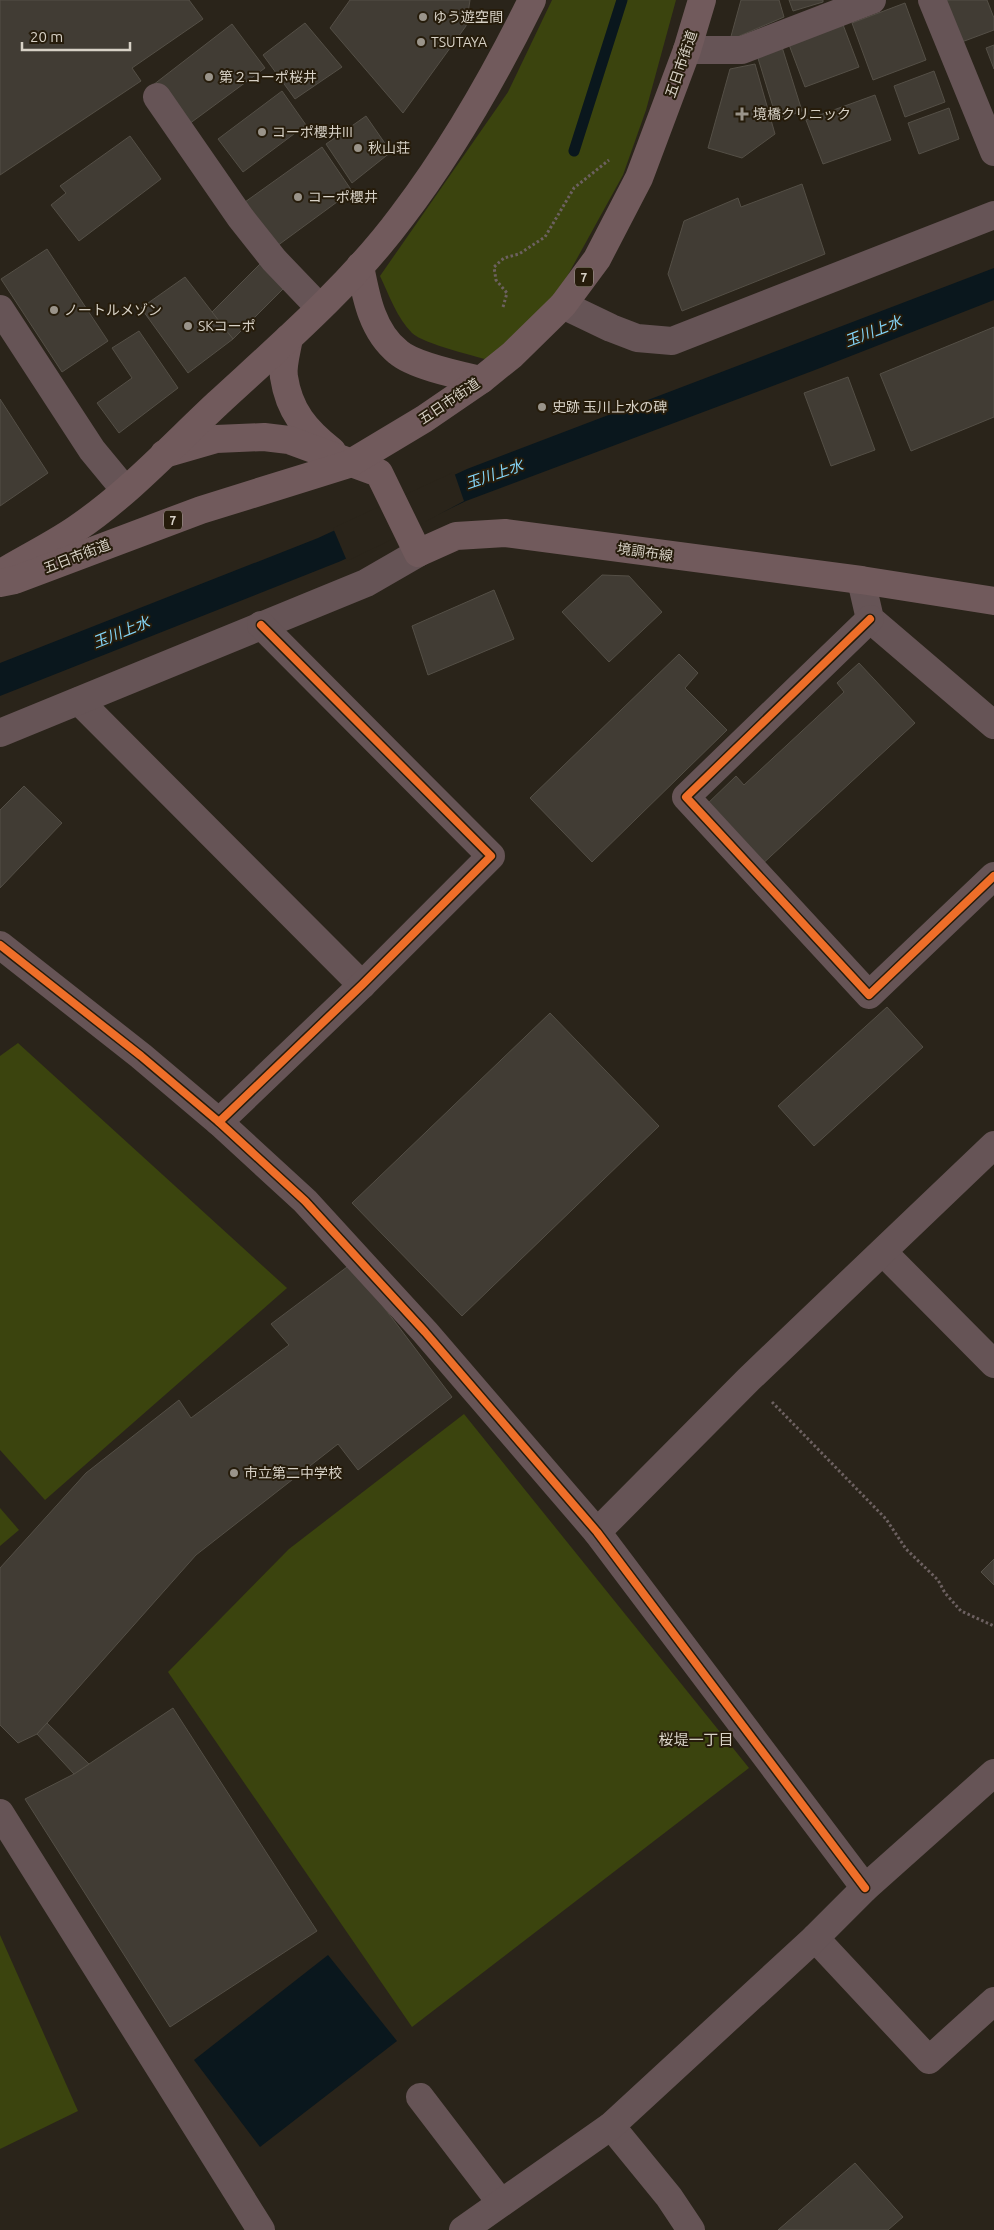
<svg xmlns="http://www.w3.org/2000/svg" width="994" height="2230" viewBox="0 0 994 2230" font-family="Ubuntu,'Noto Sans JP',sans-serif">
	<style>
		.green { fill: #3b440e }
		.water { fill: #0a171d }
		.pier { fill: #2a241a }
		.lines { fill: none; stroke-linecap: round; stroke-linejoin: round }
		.stream { stroke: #0a171d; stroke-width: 11 }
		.building { fill: #413c34; stroke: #544f46 }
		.path { stroke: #6d6161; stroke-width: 3; stroke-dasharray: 2.5 2.5; stroke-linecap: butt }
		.minor { stroke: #665456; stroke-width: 28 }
		.major { stroke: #715a5c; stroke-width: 28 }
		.cycleway-casing { stroke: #261c0b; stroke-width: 11 }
		.cycleway { stroke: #ee6e29; stroke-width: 8 }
		.poi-dot { fill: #9a948a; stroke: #261c0b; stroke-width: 2 }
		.labels { text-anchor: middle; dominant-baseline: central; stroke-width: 4; stroke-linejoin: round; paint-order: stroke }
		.shield { fill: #261c0b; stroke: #a29b8e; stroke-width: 1 }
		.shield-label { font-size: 12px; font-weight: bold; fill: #d7d1c6 }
		.poi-label { font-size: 14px; fill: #d7d1c6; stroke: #261c0b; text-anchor: start }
		.street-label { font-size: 14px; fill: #d7d1c6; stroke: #261c0b }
		.water-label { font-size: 15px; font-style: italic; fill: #84d5f8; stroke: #261c0b }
		.neighbourhood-label { font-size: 15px; fill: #d7d1c6; stroke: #261c0b }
	</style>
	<rect width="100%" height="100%" fill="#2a241a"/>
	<g class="green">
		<path d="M552,0H676L646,110L623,175L553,302L496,362C479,357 423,344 412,333C397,318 389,295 380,276L508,92Z"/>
		<path d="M18,1043L287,1288L45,1500L0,1450V1056Z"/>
		<path d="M464,1414L749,1768L412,2027L168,1672L289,1549Z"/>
		<path d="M0,1508L19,1530L0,1546Z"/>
		<path d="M0,1935L78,2111L0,2149Z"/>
	</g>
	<g class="water">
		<path d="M994,268V300L815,370L466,501L341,561L0,696V663L318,538L467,469Z"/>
		<path d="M328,1955L397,2041L260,2147L194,2060Z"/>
	</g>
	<path class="pier" d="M454,472L464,501L397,537L347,561L333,528Z"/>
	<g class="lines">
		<path class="stream" d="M574,151L622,0"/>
	</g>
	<g class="building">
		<path d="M0,0H189L203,19L132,68L141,81L0,175Z"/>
		<path d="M350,0H470L466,26L403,113L330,28Z"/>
		<path d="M741,0H779L784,17L730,40Z"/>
		<path d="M789,0H823V2L793,11Z"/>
		<path d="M943,0H987L994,18V30L959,43Z"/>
		<path d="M905,3L926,60L873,80L852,23Z"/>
		<path d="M842,22L859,67L805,87L788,42Z"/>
		<path d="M305,23L342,67L295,99L263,55Z"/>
		<path d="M232,24L265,68L185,127L153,85Z"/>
		<path d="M994,45V69L986,48Z"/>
		<path d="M782,47L802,111L777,120L757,55Z"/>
		<path d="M755,64L775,134L742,158L708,148L730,69Z"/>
		<path d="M934,71L945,102L905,117L894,86Z"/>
		<path d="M282,91L306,125L243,172L218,139Z"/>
		<path d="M875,95L891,140L823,164L806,120Z"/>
		<path d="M949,108L959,139L919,154L908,123Z"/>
		<path d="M366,116L391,152L352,183L326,144Z"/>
		<path d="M130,136L161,179L79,241L51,205L66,193L60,186Z"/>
		<path d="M322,147L352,191L277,246L245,202Z"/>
		<path d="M802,184L825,254L682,311L668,274L684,221L738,198L741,207Z"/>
		<path d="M47,249L108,341L62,372L1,279Z"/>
		<path d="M262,262L284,288L233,339L211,313Z"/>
		<path d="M185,277L233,339L188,373L141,308Z"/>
		<path d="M994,327V417L911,451L880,374Z"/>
		<path d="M139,331L178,388L119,433L97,403L132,378L112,348Z"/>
		<path d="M848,377L875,450L831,466L804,393Z"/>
		<path d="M0,399L48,473L0,506Z"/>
		<path d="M602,575L629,576L662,612L609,662L562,612Z"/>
		<path d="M494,590L514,639L428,675L412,626Z"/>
		<path d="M679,654L698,673L685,688L727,730L592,862L530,798Z"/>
		<path d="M859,663L915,723L758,868L703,808L736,776L744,785L844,692L837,683Z"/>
		<path d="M24,786L62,823L0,888V810Z"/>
		<path d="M887,1007L923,1047L814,1146L778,1106Z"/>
		<path d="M550,1013L659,1126L462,1316L352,1203Z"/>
		<path d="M351,1264L452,1397L358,1470L338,1444L196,1555L47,1723L37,1734L18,1743L0,1725V1568L86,1473L179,1400L191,1418L289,1345L271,1324Z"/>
		<path d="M994,1559V1585L981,1572Z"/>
		<path d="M173,1708L317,1931L170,2027L25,1799L74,1774Z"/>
		<path d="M47,1723L89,1764L74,1774L37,1734Z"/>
		<path d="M855,2163L903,2217L888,2230H778Z"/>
	</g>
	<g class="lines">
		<g class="path">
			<path d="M503,307L507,293L496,280L494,267L504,258L519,254L545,237L574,188L609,160"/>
			<path d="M772,1402L886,1519L906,1549L938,1580L945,1593L961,1611L994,1626"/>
		</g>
		<g class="minor">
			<path d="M932,0L994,152"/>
			<path d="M687,50H742L872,0"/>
			<path d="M157,97L240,217L274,260L319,307"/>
			<path d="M563,305L611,328L637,338L672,341L994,215"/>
			<path d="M0,309L92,450L125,490"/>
			<path d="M861,580L870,619L994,725"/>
			<path d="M870,619L686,797L869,995L994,876"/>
			<path d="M79,701L362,985"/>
			<path d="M0,733L366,583L418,553"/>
			<path d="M0,945L141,1056L219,1122L305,1201L425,1332L597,1532L865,1888"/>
			<path d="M219,1122L362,985L491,856L261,625"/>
			<path d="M883,1252L994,1364"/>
			<path d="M597,1532L749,1379L994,1145"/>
			<path d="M0,1813L261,2230"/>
			<path d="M815,1938L929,2060L994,2001"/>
			<path d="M420,2097L501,2203"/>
			<path d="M611,2126L669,2197L691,2230"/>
			<path d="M463,2230L611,2126L815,1938L865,1888L994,1773"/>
		</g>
		<g class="major">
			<path d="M360,266C366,297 372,331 398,352C414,366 459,375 481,380"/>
			<path d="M289,338C287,350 282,366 284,377C289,411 306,431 332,451"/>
			<path d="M164,454L216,439L264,437L289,440L379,473L418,553L456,536L505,533L861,580L994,601"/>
			<path d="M8,569C30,556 54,544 76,529C128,494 172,446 217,404C281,345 350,286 402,216C453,149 495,75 532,0"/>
			<path d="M0,583L15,580L201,510L349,464L424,419L481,380L512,355L563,305L597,259L639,178L687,50L702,0"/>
		</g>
		<g class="cycleway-casing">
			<g id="cycleway">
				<path d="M870,619L686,797L869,995L994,876"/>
				<path d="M0,945L141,1056L219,1122L305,1201L425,1332L597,1532L865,1888"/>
				<path d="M219,1122L362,985L491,856L261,625"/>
			</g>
		</g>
		<use href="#cycleway" class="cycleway"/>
	</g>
	<g class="poi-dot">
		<circle cx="423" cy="17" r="5"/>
		<circle cx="421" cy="42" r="5"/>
		<circle cx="209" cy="77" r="5"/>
		<path d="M739.5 106.5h5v5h5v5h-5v5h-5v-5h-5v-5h5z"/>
		<circle cx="262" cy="132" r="5"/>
		<circle cx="358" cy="148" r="5"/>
		<circle cx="298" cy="197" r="5"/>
		<circle cx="54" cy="310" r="5"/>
		<circle cx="188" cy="326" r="5"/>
		<circle cx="542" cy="407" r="5"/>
		<circle cx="234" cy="1473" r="5"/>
	</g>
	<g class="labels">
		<g class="shield">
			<rect x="575" y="267.5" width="18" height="19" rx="4"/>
			<rect x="164" y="510.5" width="18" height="19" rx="4"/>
		</g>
		<g class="shield-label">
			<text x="584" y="277">7</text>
			<text x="173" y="520">7</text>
		</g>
		<g class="poi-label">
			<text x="433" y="17">ゆう遊空間</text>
			<text x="431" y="42">TSUTAYA</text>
			<text x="219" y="77">第２コーポ桜井</text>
			<text x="753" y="114">境橋クリニック</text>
			<text x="272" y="132">コーポ櫻井III</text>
			<text x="368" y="148">秋山荘</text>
			<text x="308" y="197">コーポ櫻井</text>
			<text x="64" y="310">ノートルメゾン</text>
			<text x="198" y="326">SKコーポ</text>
			<text x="552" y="407">史跡 玉川上水の碑</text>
			<text x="244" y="1473">市立第二中学校</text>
		</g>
		<g class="street-label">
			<text transform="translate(681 64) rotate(-71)">五日市街道</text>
			<text transform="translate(449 401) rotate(-34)">五日市街道</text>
			<text transform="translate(645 552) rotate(8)">境調布線</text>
			<text transform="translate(77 556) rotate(-21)">五日市街道</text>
		</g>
		<g class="water-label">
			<text transform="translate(873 331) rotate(-21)">玉川上水</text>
			<text transform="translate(494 474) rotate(-19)">玉川上水</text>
			<text transform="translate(121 632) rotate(-22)">玉川上水</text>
		</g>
		<g class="neighbourhood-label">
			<text x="696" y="1739">桜堤一丁目</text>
		</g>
	</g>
	<path d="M22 42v8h108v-8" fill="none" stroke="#d7d1c6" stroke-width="2.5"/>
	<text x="30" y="42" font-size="15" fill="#d7d1c6" stroke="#261c0b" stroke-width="4" paint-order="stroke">20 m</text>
</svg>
